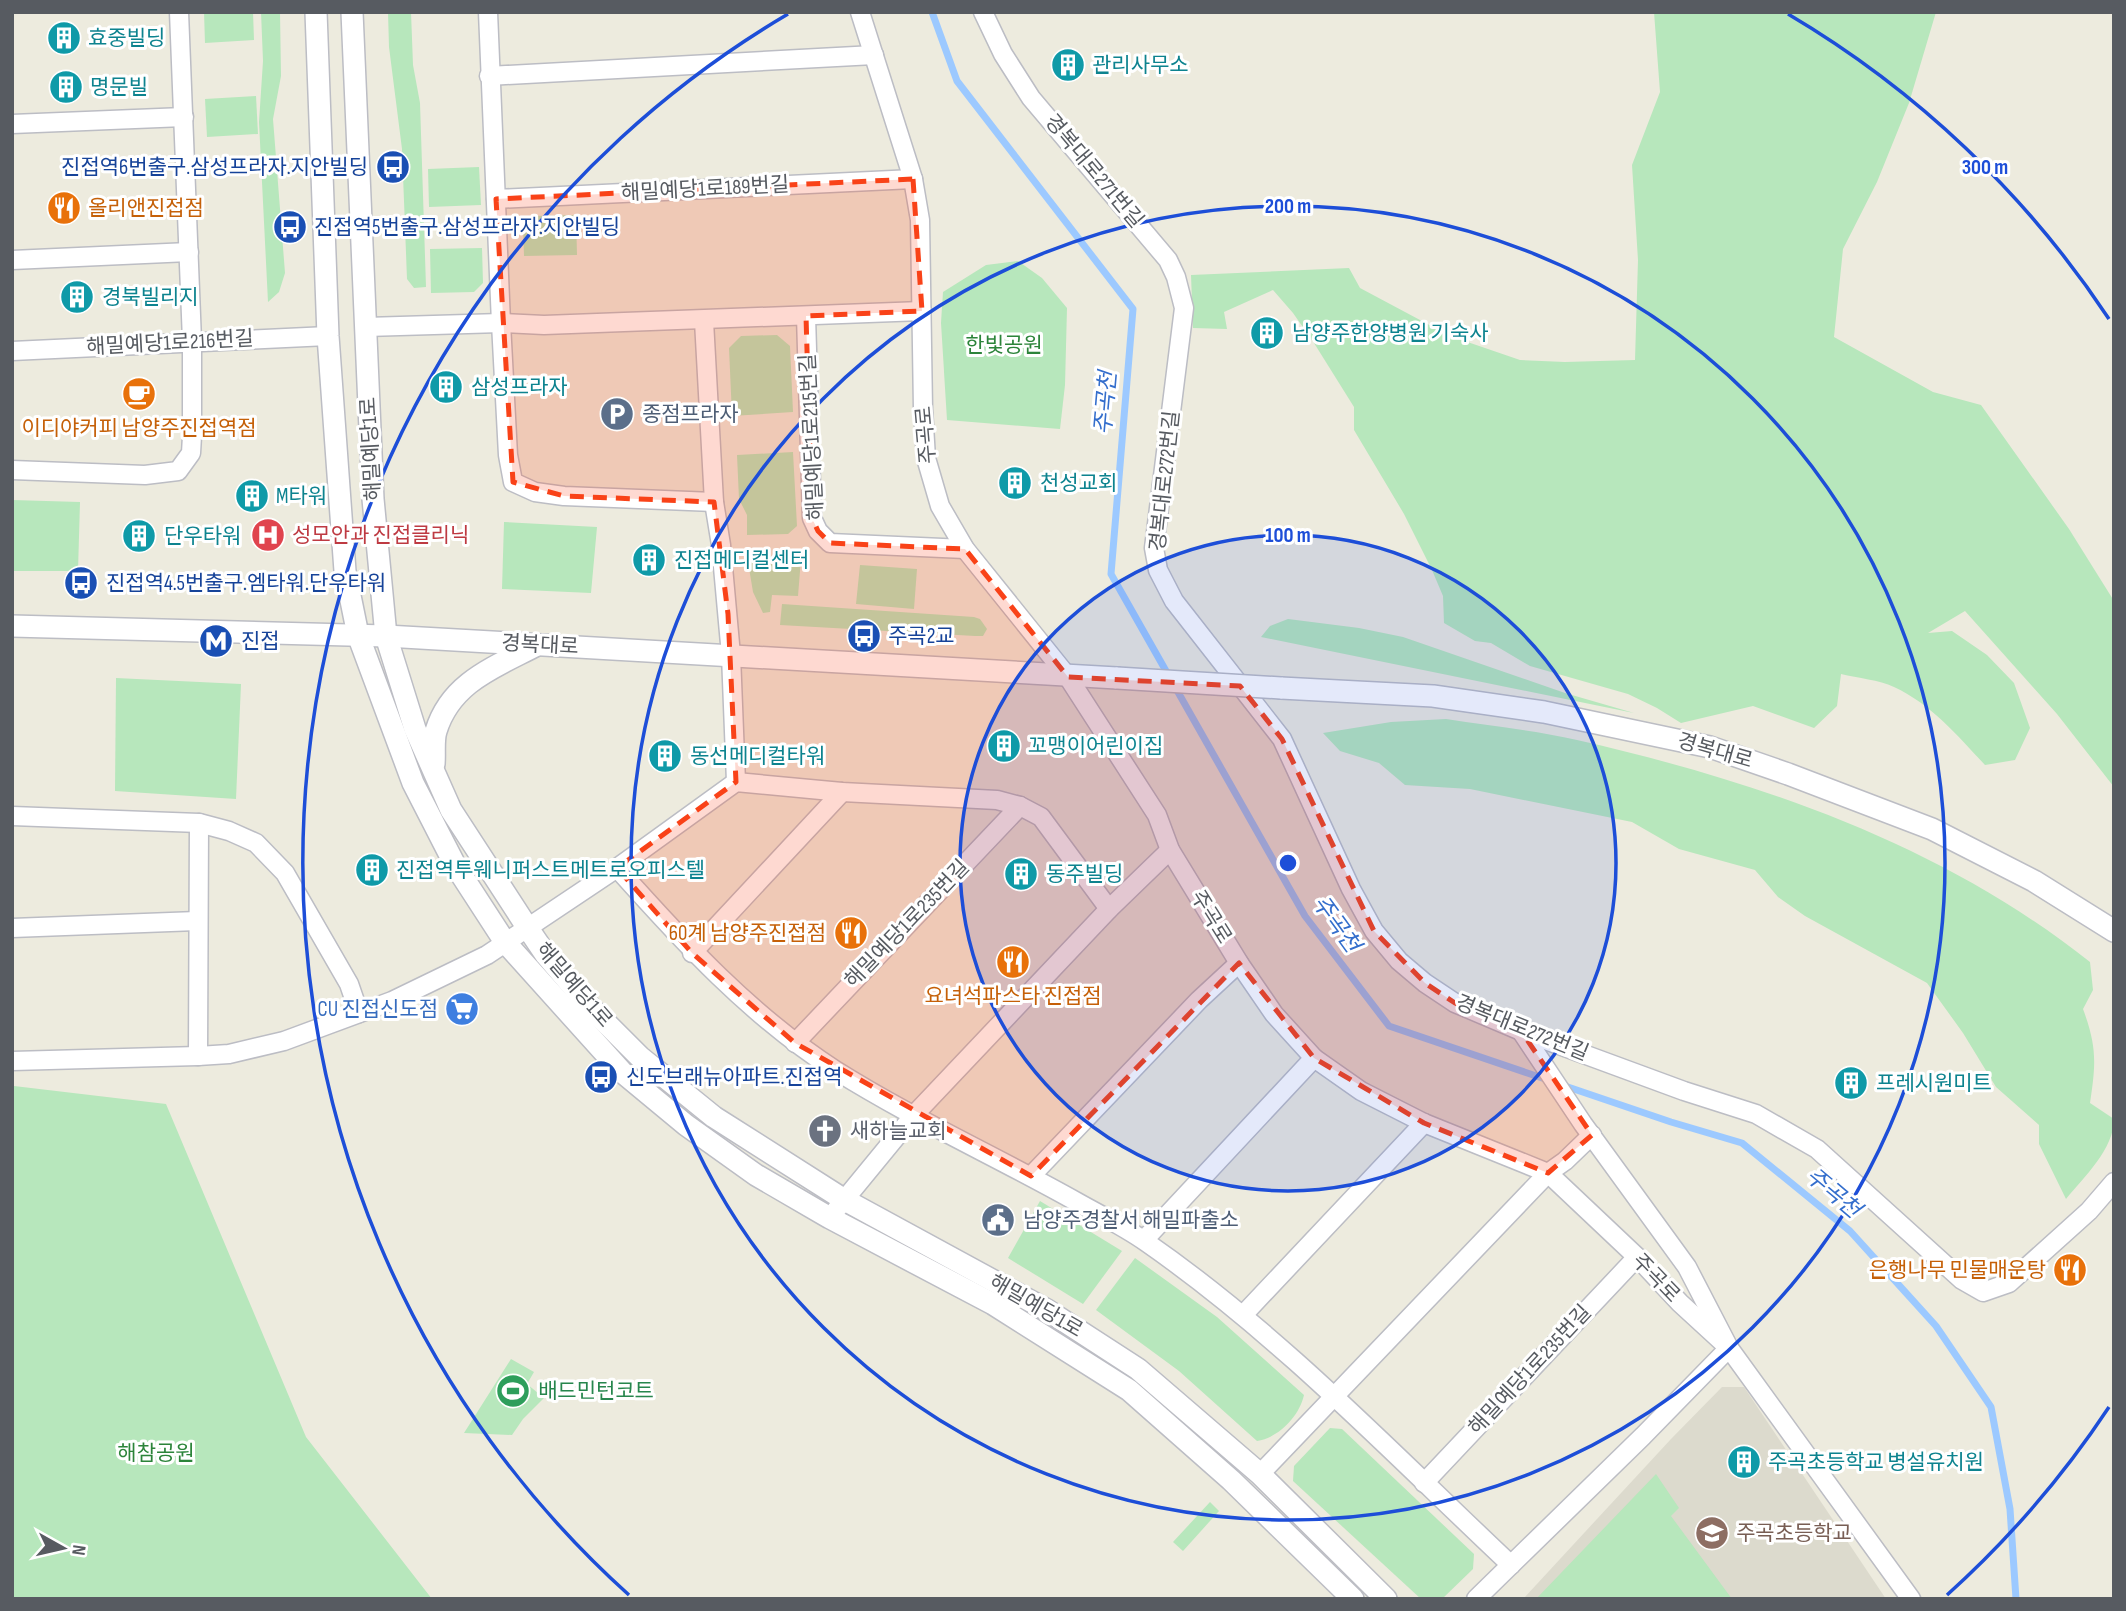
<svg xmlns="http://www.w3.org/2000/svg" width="2126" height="1611" viewBox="0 0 2126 1611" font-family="'Sofia Sans Condensed','Noto Sans KR',sans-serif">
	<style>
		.education { fill: #dcdacd }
		.green { fill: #b7e7bc }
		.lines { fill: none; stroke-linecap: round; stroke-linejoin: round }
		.stream { stroke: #9cc9ff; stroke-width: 7 }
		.minor-casing { stroke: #bcbdc4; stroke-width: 21 }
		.tertiary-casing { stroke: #bcbdc4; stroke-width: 24 }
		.minor { stroke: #fff; stroke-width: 18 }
		.tertiary { stroke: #fff; stroke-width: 21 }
		.tertiary-bridge-casing { stroke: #bcbdc4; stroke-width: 24; stroke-linecap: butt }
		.tertiary-bridge { stroke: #fff; stroke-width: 21 }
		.marked { fill: #f94218; fill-opacity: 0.2; stroke: #f94218; stroke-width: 5; stroke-dasharray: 14 9; stroke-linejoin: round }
		.ring { fill: none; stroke: #1d4ed8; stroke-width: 3.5 }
		.labels { text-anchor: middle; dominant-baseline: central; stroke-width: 6; stroke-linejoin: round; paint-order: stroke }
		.culture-label { font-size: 21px; fill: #0d838f; stroke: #fff; text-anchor: start }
		.transit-label { font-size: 21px; fill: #164399; stroke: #fff; text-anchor: start }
		.street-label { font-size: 21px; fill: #575b61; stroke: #fff }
		.food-label { font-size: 21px; fill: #c56008; stroke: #fff }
		.park-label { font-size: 21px; fill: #2c843a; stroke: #fff }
		.service-label { font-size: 21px; fill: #4e5e75; stroke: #fff; text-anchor: start }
		.health-label { font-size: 21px; fill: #be3a42; stroke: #fff; text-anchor: start }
		.shop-label { font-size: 21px; fill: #366cbe; stroke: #fff; text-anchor: end }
		.worship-label { font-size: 21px; fill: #5b616d; stroke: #fff; text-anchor: start }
		.leisure-label { font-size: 21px; fill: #27864d; stroke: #fff; text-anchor: start }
		.education-label { font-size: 21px; fill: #785e54; stroke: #fff; text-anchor: start }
		.water-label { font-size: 23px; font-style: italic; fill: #346ecc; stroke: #fff }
		.centre { fill: #1d4ed8; stroke: #fff; stroke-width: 3.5 }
		.ring-label { font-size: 21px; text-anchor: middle; font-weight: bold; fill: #1d4ed8; stroke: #fff; stroke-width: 6; stroke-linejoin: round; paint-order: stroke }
	</style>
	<rect width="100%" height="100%" fill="#edebde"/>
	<path class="education" d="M1722,1387H1744L1886,1599H1523L1671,1439Z"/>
	<g class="green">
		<path d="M204,12H253L254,40L205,43Z"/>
		<path d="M261,12H280L281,76L273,119L285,273L279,292L268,302L259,122L263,61Z"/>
		<path d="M388,12H411L413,65L420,103L426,287L414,288L407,279L402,149L389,47Z"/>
		<path d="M1654,12H1936L1909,103L1877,182L1843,249L1834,337L1933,392L1981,405L2069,529L2114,601V787L2057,714L1965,611L1928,633L1952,631L1987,655L2014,683L2030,728L2015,760L1985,765C1958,736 1931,704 1894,687C1879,680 1858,678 1841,674L1837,706L1814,728L1753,706L1681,723L1657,708L1628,694L1530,666L1491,643L1475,641L1444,623L1443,596L1432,570L1404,514L1354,430V407L1314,343L1293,313L1273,290L1224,312L1227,329L1193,328L1191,275L1349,268L1360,288L1450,336L1520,360L1565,362L1635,360L1638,260L1632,165L1660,92Z"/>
		<path d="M256,96L258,134L207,137L205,99Z"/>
		<path d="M479,167L481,205L429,207L428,169Z"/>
		<path d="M576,215L577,255L524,256L523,227L532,216Z"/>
		<path d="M482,248L483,283L474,292L431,293L430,249Z"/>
		<path d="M1018,261L1042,278L1067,308L1065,385L1060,429L947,420L941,323L943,292L986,265Z"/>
		<path d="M777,335L790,346L793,412L732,416L729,348L741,336Z"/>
		<path d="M793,452L797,526L788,534L747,535V515L739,499L737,455Z"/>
		<path d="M12,500L80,502L78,571H12Z"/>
		<path d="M504,522L597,527L591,593L502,589Z"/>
		<path d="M747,556L801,559L798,596L772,595L770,612L763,613L753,592Z"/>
		<path d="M860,565L917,569L914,609L856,604Z"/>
		<path d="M782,604L974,617L980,619L987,629L983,636H975L780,625Z"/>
		<path d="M1288,619L1359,628L1403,637L1565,693L1634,713L1261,637L1270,626Z"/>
		<path d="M116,678L241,684L236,799L115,791Z"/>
		<path d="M1446,719C1489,726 1534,730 1577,740C1761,782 1941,844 2090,962L2093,990L2083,1009C2097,1047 2096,1063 2090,1103L2114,1119C2114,1149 2084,1177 2066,1199L2039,1144V1125L1996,1087L1963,1033L1927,983L1805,916L1778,897L1755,870L1679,849L1632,822L1470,789L1405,785L1379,763L1340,751L1323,733L1391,722Z"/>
		<path d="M14,1086L166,1104L306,1437L432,1599H12Z"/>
		<path d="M1040,1201L1122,1251L1083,1304L1008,1258Z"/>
		<path d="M1135,1258L1217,1317L1304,1395C1299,1417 1278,1438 1257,1441L1179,1371L1096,1310Z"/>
		<path d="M511,1359L534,1372L527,1384L544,1398L523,1419L512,1435L464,1433Z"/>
		<path d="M1330,1428L1342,1429L1474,1554L1473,1569L1442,1599H1421L1293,1481L1294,1466Z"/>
		<path d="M1656,1474L1679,1508L1671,1516L1732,1599H1536Z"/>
		<path d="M1210,1502L1219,1511L1183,1551L1173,1542Z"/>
	</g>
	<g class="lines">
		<g class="stream">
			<path d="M932,12L957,81L1133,309L1111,574L1305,916L1389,1026L1551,1081"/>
			<path d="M1562,1085L1671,1122L1742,1143L1850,1231L1936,1326L1991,1407L2010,1509L2016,1599"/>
		</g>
		<g class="minor-casing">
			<g id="minor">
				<path d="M488,12L501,323L508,455L513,482L535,492L564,496L714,502"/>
				<path d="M860,12L913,179L920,220L923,409L926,458L940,506L965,549L1068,677L1157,815L1170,850L1239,963L1274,1014L1314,1058L1361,1091L1424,1123L1548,1173L1637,1257L1680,1303L1729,1348L1911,1599"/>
				<path d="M983,12L1003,54L1031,98L1168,260L1176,277L1184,308L1154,548L1158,570L1174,601L1282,739L1351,889L1374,931L1399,961L1425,983L1455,1003L1521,1031L1684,1091L1756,1114L1817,1149L1962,1280L1983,1292L2009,1283L2089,1211L2114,1182"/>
				<path d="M489,76L874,55"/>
				<path d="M12,124L184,117"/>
				<path d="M496,199L913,179"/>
				<path d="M12,260L189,252"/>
				<path d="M806,316L812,518L818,531L830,543L965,549"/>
				<path d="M704,321L714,502L721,545L731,655L736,782"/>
				<path d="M366,327L501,323L544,325L922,311"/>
				<path d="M12,351L328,336"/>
				<path d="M12,470L145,475L178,471L191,453L192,436V341L179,12"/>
				<path d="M12,816L199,823L229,831L256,843L285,873L349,984L359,1013"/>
				<path d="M617,868C683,942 751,1016 835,1070C913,1119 997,1157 1077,1202C1100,1215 1125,1227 1146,1242C1280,1335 1393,1454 1511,1565"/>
				<path d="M12,928L197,921"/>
				<path d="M692,953L842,792"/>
				<path d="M795,1043L1020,806"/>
				<path d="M198,1056L199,823"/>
				<path d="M12,1061L198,1056L229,1054L284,1041L392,1001L487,955L617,868L736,782L842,792L997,800L1020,806L1041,817L1109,909"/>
				<path d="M1031,1176L1199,1000L1239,963"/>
				<path d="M836,1210L914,1115L1109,909L1170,850"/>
				<path d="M1144,1240L1314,1058"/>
				<path d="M1243,1315L1424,1123"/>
				<path d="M1260,1474L1548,1173L1565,1161L1592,1135"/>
				<path d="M1424,1483L1637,1257"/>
				<path d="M1476,1599L1643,1436L1729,1348L1687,1267L1583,1124L1521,1031"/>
			</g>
		</g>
		<g class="tertiary-casing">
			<g id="tertiary">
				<path d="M316,12L328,336L345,571L358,635L413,783L455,865L505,942L622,1072L686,1125L756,1175L830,1218L993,1304L1129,1390L1231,1480L1353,1599"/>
				<path d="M352,12L373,499L386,636L415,729L451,810L527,927L546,955L591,1008L640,1057L714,1117L843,1199L1047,1310L1138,1369L1260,1474L1386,1599"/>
				<path d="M12,626L386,636L1117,678"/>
				<path d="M1281,688L1433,696L1544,712L1710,747L1788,774L1932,829L2034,881L2114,931"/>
				<path d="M434,764C435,753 433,741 436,731C451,682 495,667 537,645"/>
			</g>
		</g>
		<use href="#minor" class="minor"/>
		<use href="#tertiary" class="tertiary"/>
		<g class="tertiary-bridge-casing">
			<path id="tertiary-bridge" d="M1117,678L1281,688"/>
		</g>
		<use href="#tertiary-bridge" class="tertiary-bridge"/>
	</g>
	<path class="marked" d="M913,179L922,311L806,316L812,518L818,531L830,543L965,549L1068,677L1240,686L1282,739L1374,931L1425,983L1455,1003L1521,1031L1592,1135L1548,1173L1424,1123L1314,1058L1239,963L1031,1176L795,1043L692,953L617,868L736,782L728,614L714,502L564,496L513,482L496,199Z"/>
	<circle cx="1288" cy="863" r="328" fill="#1d4ed8" fill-opacity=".12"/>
	<g class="ring">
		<circle cx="1288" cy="863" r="328"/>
		<circle cx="1288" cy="863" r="657"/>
		<path d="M2109 1407A985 985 0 0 1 1947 1595M629 1595A985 985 0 0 1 788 14M1788 14A985 985 0 0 1 2109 319"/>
	</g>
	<defs>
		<g id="building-disc" transform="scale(1.75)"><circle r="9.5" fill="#0f9aa8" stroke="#fff"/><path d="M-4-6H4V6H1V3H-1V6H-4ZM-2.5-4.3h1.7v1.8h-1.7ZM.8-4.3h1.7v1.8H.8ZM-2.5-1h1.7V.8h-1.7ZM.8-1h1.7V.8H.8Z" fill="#fff"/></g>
		<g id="bus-disc" transform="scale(1.75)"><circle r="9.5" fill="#1a4fb4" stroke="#fff"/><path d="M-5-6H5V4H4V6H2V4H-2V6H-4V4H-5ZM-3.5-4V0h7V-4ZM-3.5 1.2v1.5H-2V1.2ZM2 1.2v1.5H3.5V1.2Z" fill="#fff"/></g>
		<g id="restaurant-disc" transform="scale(1.75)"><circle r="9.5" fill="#e8710a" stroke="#fff"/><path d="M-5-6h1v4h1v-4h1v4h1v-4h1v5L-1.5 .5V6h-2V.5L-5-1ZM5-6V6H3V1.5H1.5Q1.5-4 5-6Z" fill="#fff"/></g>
		<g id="cafe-disc" transform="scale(1.75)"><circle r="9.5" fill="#e8710a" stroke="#fff"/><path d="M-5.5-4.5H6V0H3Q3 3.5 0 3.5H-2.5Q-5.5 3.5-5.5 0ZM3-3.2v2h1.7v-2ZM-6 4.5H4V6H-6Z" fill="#fff"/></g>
		<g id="parking-disc" transform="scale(1.75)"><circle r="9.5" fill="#5c6f8a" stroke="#fff"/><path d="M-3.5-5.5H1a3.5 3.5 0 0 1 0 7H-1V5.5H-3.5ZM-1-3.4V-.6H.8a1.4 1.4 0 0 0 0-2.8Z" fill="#fff"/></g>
		<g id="hospital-disc" transform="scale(1.75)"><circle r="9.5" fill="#e0444e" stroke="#fff"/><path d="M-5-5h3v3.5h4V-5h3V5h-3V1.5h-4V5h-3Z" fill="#fff"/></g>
		<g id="metro-disc" transform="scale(1.75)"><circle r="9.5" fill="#1a4fb4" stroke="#fff"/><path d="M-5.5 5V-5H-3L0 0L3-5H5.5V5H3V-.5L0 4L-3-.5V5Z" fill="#fff"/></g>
		<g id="supermarket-disc" transform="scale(1.75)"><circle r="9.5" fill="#3f7fe0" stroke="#fff"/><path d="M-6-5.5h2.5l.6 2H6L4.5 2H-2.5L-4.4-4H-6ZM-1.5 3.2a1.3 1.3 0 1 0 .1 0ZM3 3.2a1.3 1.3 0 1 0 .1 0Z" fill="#fff"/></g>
		<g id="church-disc" transform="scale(1.75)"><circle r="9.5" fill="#6b7280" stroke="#fff"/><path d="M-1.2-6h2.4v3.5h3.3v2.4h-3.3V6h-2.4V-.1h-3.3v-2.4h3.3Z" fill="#fff"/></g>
		<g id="civic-disc" transform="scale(1.75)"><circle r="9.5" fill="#5c6f8a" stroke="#fff"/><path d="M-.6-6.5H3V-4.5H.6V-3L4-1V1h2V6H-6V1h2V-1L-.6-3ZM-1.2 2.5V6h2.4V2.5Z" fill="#fff"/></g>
		<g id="stadium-disc" transform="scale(1.75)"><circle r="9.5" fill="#2e9e5b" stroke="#fff"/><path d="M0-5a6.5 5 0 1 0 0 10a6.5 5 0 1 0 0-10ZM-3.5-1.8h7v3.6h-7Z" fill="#fff"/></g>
		<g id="school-disc" transform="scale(1.75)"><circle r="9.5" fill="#8d6e63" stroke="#fff"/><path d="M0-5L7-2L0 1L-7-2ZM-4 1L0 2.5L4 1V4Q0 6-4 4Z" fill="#fff"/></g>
	</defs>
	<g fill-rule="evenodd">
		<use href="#building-disc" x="64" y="38"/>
		<use href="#building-disc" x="1068" y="65"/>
		<use href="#building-disc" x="66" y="87"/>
		<use href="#bus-disc" x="393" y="167"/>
		<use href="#restaurant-disc" x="64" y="208"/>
		<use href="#bus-disc" x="290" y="227"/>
		<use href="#building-disc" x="77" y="297"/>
		<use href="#building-disc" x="1267" y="333"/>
		<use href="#building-disc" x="446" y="387"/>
		<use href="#cafe-disc" x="139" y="394"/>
		<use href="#parking-disc" x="617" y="414"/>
		<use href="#building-disc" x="1015" y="483"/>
		<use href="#building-disc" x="252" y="496"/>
		<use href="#hospital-disc" x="268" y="535"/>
		<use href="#building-disc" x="139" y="536"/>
		<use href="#building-disc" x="649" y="560"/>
		<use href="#bus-disc" x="81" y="583"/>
		<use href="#bus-disc" x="864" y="636"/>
		<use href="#metro-disc" x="216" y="641"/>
		<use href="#building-disc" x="1004" y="746"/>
		<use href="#building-disc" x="665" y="756"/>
		<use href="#building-disc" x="372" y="870"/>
		<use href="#building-disc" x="1021" y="874"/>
		<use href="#restaurant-disc" x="851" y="933"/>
		<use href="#restaurant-disc" x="1013" y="962"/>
		<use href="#supermarket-disc" x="462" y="1009"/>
		<use href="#bus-disc" x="601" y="1077"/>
		<use href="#building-disc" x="1851" y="1083"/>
		<use href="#church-disc" x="825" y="1131"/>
		<use href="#civic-disc" x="998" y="1220"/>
		<use href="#restaurant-disc" x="2070" y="1270"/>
		<use href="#stadium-disc" x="513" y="1391"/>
		<use href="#building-disc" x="1744" y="1462"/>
		<use href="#school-disc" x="1712" y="1533"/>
	</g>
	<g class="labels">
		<g class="culture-label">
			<text x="88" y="38">효중빌딩</text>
			<text x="1092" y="65">관리사무소</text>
			<text x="90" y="87">명문빌</text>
			<text x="102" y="297">경북빌리지</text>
			<text x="1292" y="333">남양주한양병원 기숙사</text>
			<text x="471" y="387">삼성프라자</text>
			<text x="1040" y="483">천성교회</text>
			<text x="276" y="496">M타워</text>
			<text x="164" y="536">단우타워</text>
			<text x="674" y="560">진접메디컬센터</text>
			<text x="1028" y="746">꼬맹이어린이집</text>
			<text x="690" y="756">동선메디컬타워</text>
			<text x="396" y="870">진접역투웨니퍼스트메트로오피스텔</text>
			<text x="1046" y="874">동주빌딩</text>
			<text x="1876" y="1083">프레시원미트</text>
			<text x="1768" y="1462">주곡초등학교 병설유치원</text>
		</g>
		<g class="transit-label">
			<text x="368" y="167" text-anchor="end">진접역6번출구.삼성프라자.지안빌딩</text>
			<text x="314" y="227">진접역5번출구.삼성프라자.지안빌딩</text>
			<text x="106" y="583">진접역4.5번출구.엠타워.단우타워</text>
			<text x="888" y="636">주곡2교</text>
			<text x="241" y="641">진접</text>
			<text x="626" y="1077">신도브래뉴아파트.진접역</text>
		</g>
		<g class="street-label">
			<text transform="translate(1094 171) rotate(50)">경복대로271번길</text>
			<text transform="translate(705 189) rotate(-3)">해밀예당1로189번길</text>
			<text transform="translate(170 343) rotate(-3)">해밀예당1로216번길</text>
			<text transform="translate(926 435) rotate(-95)">주곡로</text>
			<text transform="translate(812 437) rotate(-93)">해밀예당1로215번길</text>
			<text transform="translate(371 449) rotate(-93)">해밀예당1로</text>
			<text transform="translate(1165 481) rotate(-84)">경복대로272번길</text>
			<text transform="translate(540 645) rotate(3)">경복대로</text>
			<text transform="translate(1715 751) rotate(16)">경복대로</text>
			<text transform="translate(1211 917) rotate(58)">주곡로</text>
			<text transform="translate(907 924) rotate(-46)">해밀예당1로235번길</text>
			<text transform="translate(574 985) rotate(49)">해밀예당1로</text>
			<text transform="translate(1522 1028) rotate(22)">경복대로272번길</text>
			<text transform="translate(1656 1278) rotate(46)">주곡로</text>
			<text transform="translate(1036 1306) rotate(30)">해밀예당1로</text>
			<text transform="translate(1530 1370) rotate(-47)">해밀예당1로235번길</text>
		</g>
		<g class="food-label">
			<text x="88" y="208" text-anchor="start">올리앤진접점</text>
			<text x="139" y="428">이디야커피 남양주진접역점</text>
			<text x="826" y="933" text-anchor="end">60계 남양주진접점</text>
			<text x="1013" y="996">요녀석파스타 진접점</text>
			<text x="2046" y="1270" text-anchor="end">은행나무 민물매운탕</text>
		</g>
		<g class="park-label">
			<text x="1004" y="345">한빛공원</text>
			<text x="156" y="1453">해참공원</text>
		</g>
		<g class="service-label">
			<text x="642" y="414">종점프라자</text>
			<text x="1023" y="1220">남양주경찰서 해밀파출소</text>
		</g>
		<g class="health-label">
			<text x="292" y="535">성모안과 진접클리닉</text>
		</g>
		<g class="shop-label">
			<text x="438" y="1009">CU 진접신도점</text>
		</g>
		<g class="worship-label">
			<text x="850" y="1131">새하늘교회</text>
		</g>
		<g class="leisure-label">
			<text x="538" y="1391">배드민턴코트</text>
		</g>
		<g class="education-label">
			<text x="1736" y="1533">주곡초등학교</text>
		</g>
		<g class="water-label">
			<text transform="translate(1106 403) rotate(-85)">주곡천</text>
			<text transform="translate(1336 924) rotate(54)">주곡천</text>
			<text transform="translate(1833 1193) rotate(40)">주곡천</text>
		</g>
	</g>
	<circle cx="1288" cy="863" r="10" class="centre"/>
	<g class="ring-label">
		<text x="1985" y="174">300 m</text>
		<text x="1288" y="213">200 m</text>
		<text x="1288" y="542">100 m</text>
	</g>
	<rect width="2126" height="1611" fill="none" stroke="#575b61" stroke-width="28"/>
	<g transform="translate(63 1548) rotate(98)" stroke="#ffffff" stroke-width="5" paint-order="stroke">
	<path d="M0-5L12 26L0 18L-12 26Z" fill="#575b61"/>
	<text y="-10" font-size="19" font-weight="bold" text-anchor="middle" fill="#575b61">N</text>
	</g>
</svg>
